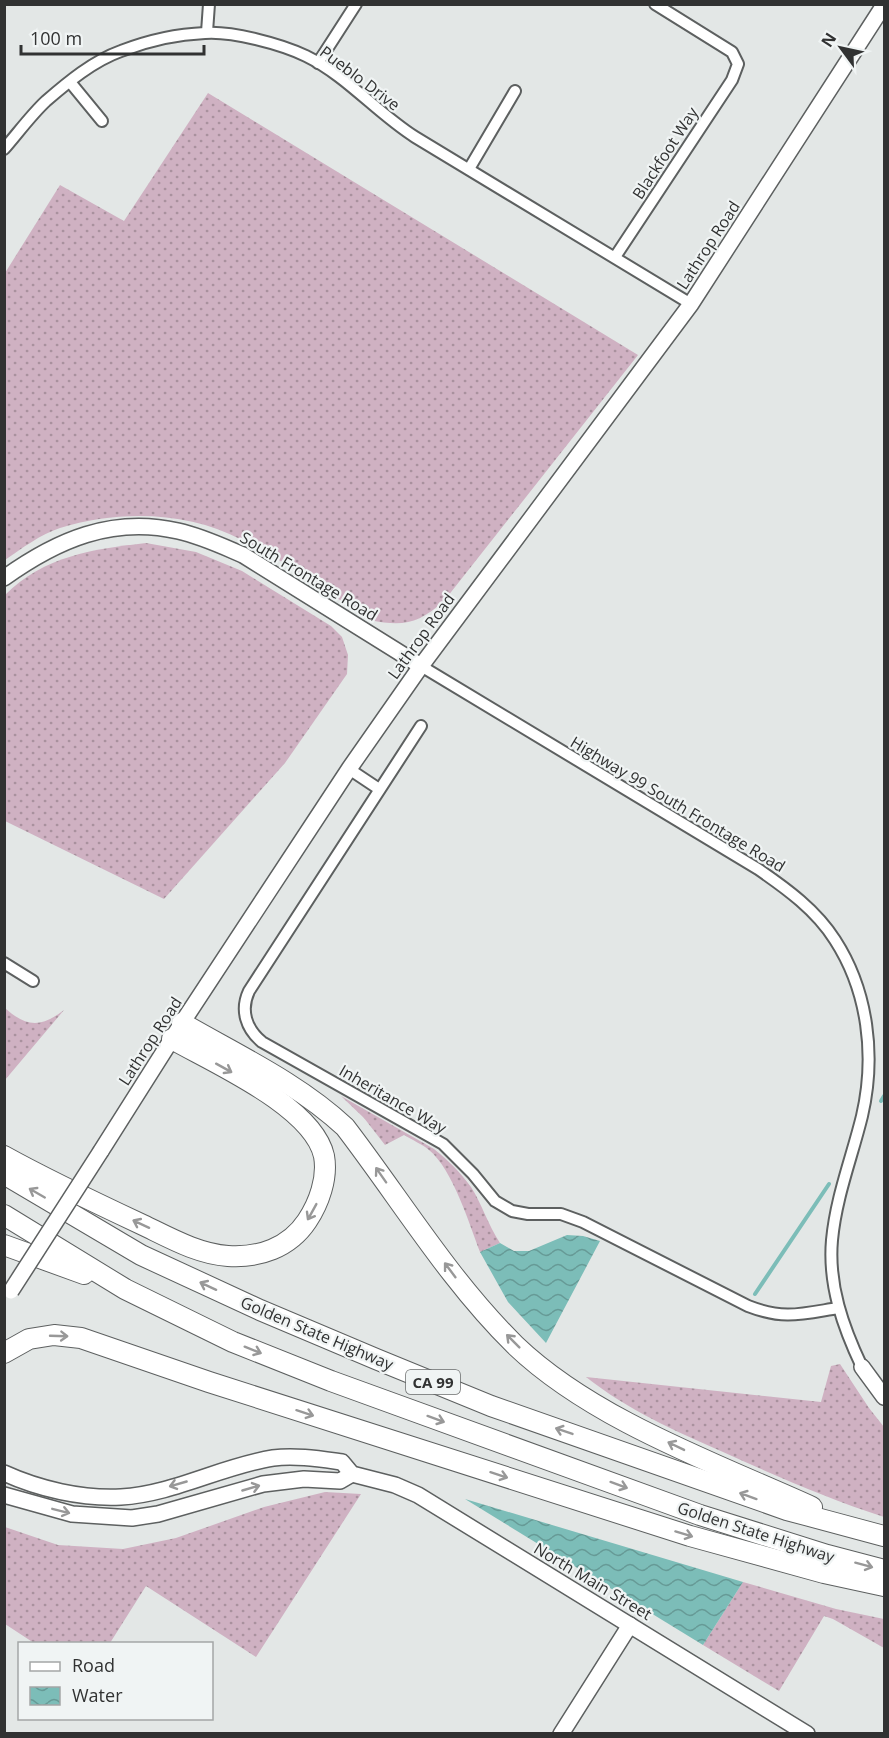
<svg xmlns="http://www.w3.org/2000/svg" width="889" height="1738" viewBox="0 0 889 1738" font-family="'Open Sans',sans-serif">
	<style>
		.grass { fill: url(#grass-dots) }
		.water { fill: url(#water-waves) }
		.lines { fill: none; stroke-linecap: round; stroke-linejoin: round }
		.stream { stroke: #7cbdb8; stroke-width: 4 }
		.street-casing { stroke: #5d6060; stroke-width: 14 }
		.secondary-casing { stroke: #5d6060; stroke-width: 18 }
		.highway-casing { stroke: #5d6060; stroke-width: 22 }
		.street { stroke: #fff; stroke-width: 10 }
		.secondary { stroke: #fff; stroke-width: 15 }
		.highway { stroke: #fff; stroke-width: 20 }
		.secondary-bridge-casing { stroke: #5d6060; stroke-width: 18; stroke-linecap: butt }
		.secondary-bridge { stroke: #fff; stroke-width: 15 }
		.oneway { stroke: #989898 }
		.labels { text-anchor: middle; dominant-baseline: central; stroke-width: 4.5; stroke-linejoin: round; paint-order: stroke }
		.shield { fill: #f0f4f4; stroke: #6a6c6c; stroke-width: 1.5 }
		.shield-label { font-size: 15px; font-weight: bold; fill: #313232 }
		.street-label { font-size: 16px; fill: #313232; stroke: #f0f4f4 }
	</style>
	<defs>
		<pattern id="grass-dots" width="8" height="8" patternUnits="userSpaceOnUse" patternTransform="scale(1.5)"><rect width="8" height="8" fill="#cfb1c2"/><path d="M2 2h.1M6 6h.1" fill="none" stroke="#a9919e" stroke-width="1.8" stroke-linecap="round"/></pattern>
		<pattern id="water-waves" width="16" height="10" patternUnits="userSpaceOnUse" patternTransform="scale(1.5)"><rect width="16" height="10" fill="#7cbdb8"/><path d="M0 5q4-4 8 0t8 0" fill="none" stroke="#669a96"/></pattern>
	</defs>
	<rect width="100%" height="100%" fill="#e3e7e6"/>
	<g class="grass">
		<path d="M208,93L638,355L444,601C418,624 403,627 370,620C328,593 287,562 242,540C187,511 119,510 60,528C41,534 21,549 5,560V273L60,185L124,221Z"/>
		<path d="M146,543L196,552L242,571L331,626L342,637L348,655L347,674L285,763L164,899L5,821V595C44,556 93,549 146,543Z"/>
		<path d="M5,1008C26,1027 41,1028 64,1010L5,1080Z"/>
		<path d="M341,1096L434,1149C448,1160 460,1172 471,1187C482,1204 488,1225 500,1243L480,1252C469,1223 453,1170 429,1150C422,1144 412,1140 404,1135L385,1145L364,1118Z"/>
		<path d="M840,1364L869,1408L884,1427V1517C829,1499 776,1476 723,1452C675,1431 628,1410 586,1377L821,1402L831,1366Z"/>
		<path d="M325,1492L361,1494L256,1657L146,1586L110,1643H34L5,1624V1527L58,1545L123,1549L176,1538L264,1507Z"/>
		<path d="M743,1582L836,1609L884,1619V1648L833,1619L824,1616L779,1691L703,1645Z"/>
	</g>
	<g class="water">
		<path d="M567,1235L583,1236L600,1241L546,1343L508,1302L480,1252L500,1243L514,1251H529Z"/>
		<path d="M465,1499L743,1582L703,1645Z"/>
	</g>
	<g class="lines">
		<g class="stream">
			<path d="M881,1101L884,1096"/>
			<path d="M755,1294L829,1184"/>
		</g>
		<g class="street-casing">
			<g id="street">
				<path d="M207,32L209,4"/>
				<path d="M318,63L356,4"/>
				<path d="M70,82L102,121"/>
				<path d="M4,149C18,133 31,115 46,101C68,82 93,61 121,51C147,41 178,34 205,33C232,31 281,44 306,56C347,76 377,113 415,137C507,193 599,248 691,304"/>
				<path d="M469,169L515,91"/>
				<path d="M615,257L732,80L738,64L732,52L655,4"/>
				<path d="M421,666L758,869C787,889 816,910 835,940C868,991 876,1056 862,1116C852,1157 836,1197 832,1240C828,1285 843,1327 862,1367"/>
				<path d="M421,726L249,991C240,1010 246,1029 262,1042L443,1144L473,1174L495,1201L512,1211L528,1214H561L583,1222L748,1306C784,1320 801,1314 838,1308"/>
				<path d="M349,769L379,789"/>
				<path d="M4,963L33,981"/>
			</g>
		</g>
		<g class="secondary-casing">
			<g id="secondary">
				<path d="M4,578C57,540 112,516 178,531C201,536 222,546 243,555L421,666"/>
				<path d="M101,1151L182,1023L349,769L421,666L691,304L884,5"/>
				<path d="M862,1367L884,1397"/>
				<path d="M4,1473C39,1489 82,1499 121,1497C173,1494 222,1466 273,1458C295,1455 320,1459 342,1462L352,1474L395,1485L418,1495L807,1734"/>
				<path d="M4,1495L72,1514L132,1518L158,1514L263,1484L304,1479L340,1481L352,1474"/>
				<path d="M561,1734L630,1625"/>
			</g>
		</g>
		<g class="highway-casing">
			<g id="highway">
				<path d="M182,1023C237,1055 298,1083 345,1127C401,1200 449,1280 515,1345C592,1419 715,1463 812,1507"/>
				<path d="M4,1156C49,1181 96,1203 143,1225C170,1238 198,1254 228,1256C259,1258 289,1248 307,1221C319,1203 328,1178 324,1156C313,1106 214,1063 172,1039"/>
				<path d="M4,1174L141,1255L260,1310L376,1359L491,1406L787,1510L884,1536"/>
				<path d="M4,1215L125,1289L233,1342L331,1381L700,1515L827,1555L884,1570"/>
				<path d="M4,1245L84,1274"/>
				<path d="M4,1353L29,1339L54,1335L81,1338L209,1382L690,1536L824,1573L884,1586"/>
			</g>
		</g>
		<use href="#street" class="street"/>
		<use href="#secondary" class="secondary"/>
		<use href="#highway" class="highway"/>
		<g class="secondary-bridge-casing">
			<path id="secondary-bridge" d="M11,1291L101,1151"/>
		</g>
		<use href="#secondary-bridge" class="secondary-bridge"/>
	</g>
	<defs><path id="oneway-shaft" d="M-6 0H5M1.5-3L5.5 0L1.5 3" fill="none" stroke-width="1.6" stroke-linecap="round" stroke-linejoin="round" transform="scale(1.5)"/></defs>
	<g class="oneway">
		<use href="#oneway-shaft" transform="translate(224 1068) rotate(29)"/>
		<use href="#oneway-shaft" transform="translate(381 1175) rotate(-125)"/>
		<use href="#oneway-shaft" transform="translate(37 1193) rotate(-150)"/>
		<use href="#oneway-shaft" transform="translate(312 1212) rotate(119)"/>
		<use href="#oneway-shaft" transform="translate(141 1224) rotate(-155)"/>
		<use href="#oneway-shaft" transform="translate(450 1270) rotate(-127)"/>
		<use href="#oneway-shaft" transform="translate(208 1286) rotate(-155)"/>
		<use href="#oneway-shaft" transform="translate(59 1336) rotate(2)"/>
		<use href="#oneway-shaft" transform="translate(513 1341) rotate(-135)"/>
		<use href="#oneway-shaft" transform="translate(253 1350) rotate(22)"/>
		<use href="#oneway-shaft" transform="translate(305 1413) rotate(18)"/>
		<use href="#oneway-shaft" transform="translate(436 1419) rotate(20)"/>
		<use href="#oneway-shaft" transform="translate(564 1431) rotate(-161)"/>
		<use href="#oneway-shaft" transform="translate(676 1446) rotate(-154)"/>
		<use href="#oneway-shaft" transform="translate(499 1475) rotate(18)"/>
		<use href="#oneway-shaft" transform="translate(178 1484) rotate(164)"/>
		<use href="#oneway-shaft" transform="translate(619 1485) rotate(20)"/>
		<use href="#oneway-shaft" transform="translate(251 1488) rotate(-16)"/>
		<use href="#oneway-shaft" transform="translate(748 1496) rotate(-160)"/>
		<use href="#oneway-shaft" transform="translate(61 1511) rotate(14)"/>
		<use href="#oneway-shaft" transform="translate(684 1534) rotate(17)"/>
		<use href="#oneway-shaft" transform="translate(864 1565) rotate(15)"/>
	</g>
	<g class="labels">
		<rect class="shield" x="406" y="1370" width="54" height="24" rx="4.5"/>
		<g class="shield-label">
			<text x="433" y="1382">CA 99</text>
		</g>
		<g class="street-label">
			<text transform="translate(360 78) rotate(37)">Pueblo Drive</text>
			<text transform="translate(665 153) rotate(-57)">Blackfoot Way</text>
			<text transform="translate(708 245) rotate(-57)">Lathrop Road</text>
			<text transform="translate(309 576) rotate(31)">South Frontage Road</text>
			<text transform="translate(421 636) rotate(-54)">Lathrop Road</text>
			<text transform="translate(678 804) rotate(31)">Highway 99 South Frontage Road</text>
			<text transform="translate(150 1041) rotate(-57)">Lathrop Road</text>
			<text transform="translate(393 1099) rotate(30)">Inheritance Way</text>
			<text transform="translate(317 1333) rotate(23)">Golden State Highway</text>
			<text transform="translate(756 1532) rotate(18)">Golden State Highway</text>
			<text transform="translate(593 1581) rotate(31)">North Main Street</text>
		</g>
	</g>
	<rect width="889" height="1738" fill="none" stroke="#313232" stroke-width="12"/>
	<rect x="18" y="1642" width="195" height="78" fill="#f0f4f4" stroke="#a4a6a6" stroke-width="1.5"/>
	<rect x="30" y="1662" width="30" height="9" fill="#ffffff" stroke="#a4a6a6" stroke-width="1.5"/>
	<text x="72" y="1672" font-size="18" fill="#313232">Road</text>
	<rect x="30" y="1687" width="30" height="18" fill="url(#water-waves)" stroke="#a4a6a6" stroke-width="1.5"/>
	<text x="72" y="1702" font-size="18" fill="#313232">Water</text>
	<g transform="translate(841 48) rotate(303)" stroke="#f0f4f4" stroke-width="4.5" paint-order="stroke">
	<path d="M0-4.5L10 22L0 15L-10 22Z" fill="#313232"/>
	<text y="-9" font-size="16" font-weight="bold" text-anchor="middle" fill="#313232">N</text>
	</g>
	<path d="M21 45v9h183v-9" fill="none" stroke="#313232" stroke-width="3"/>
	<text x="30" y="45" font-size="18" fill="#313232" stroke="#f0f4f4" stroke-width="4.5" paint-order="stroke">100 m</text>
</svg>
